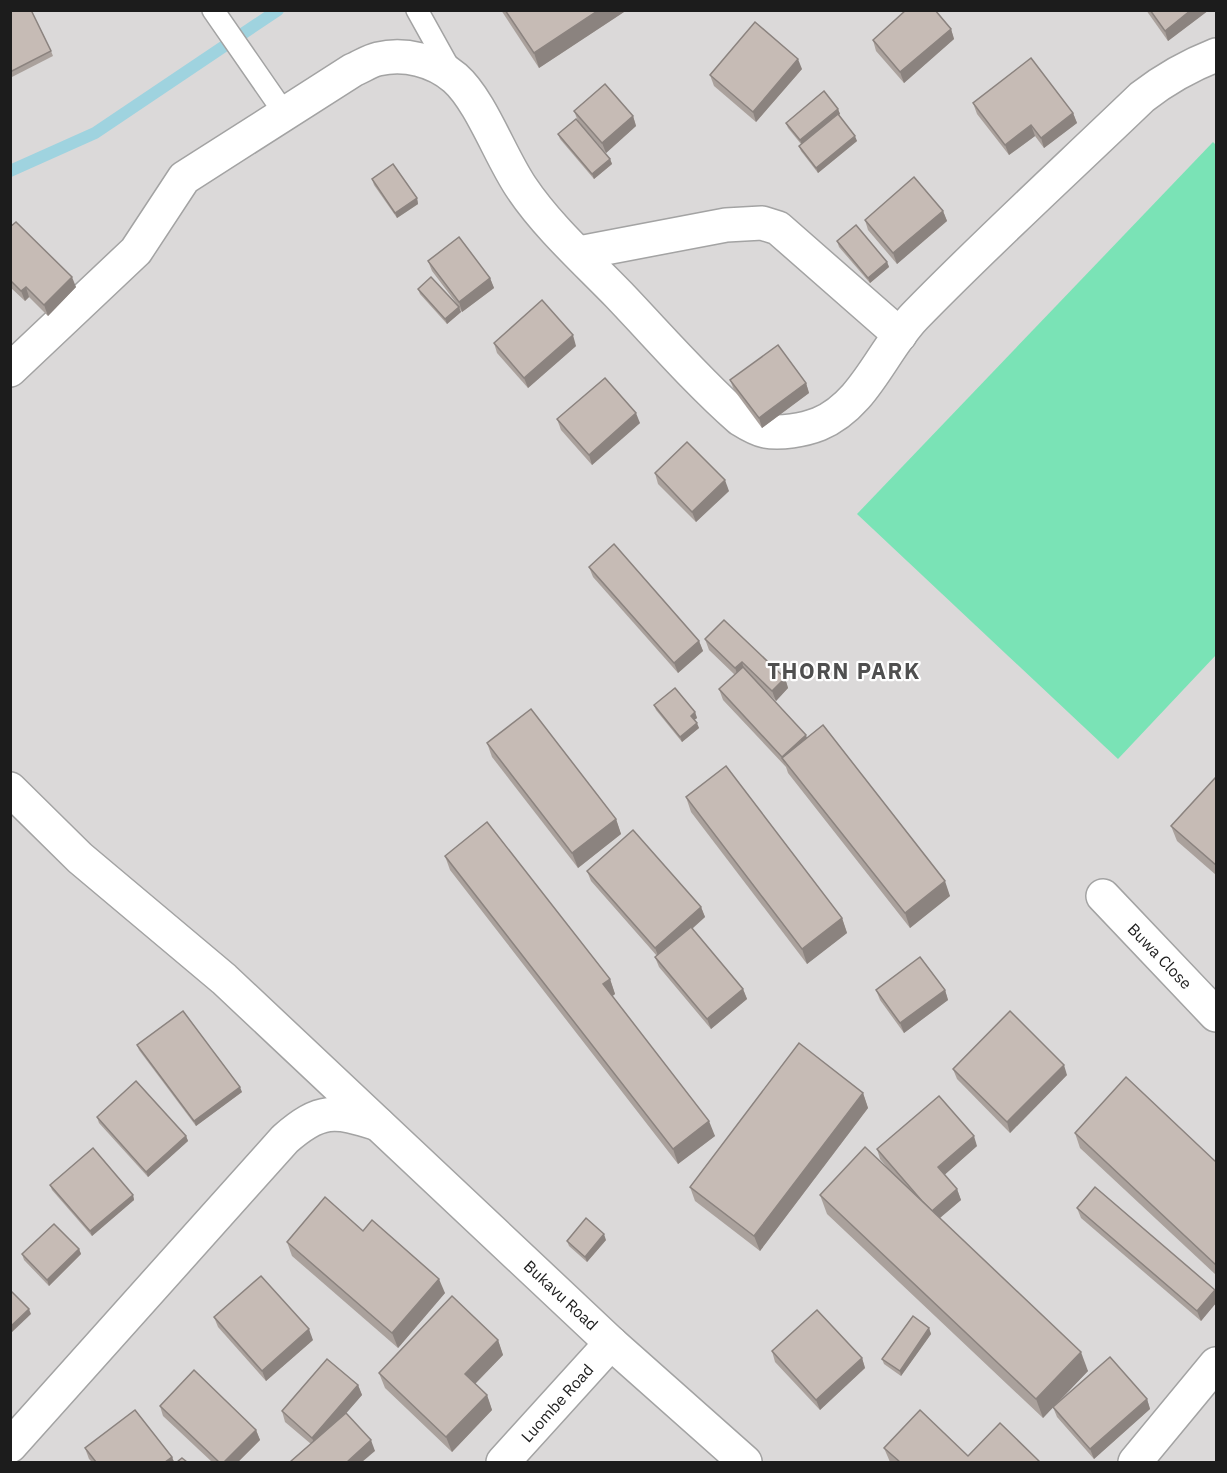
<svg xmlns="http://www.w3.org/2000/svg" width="1227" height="1473" viewBox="0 0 1227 1473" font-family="'IBM Plex Sans',sans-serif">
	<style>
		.residential { fill: #dbd9d9 }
		.pitch { fill: #7ae3b6 }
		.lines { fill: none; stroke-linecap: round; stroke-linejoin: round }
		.stream { stroke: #9fd3df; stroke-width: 12 }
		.lane-casing { stroke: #a3a3a3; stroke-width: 24 }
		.street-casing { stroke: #a3a3a3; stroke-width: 36 }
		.lane { stroke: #fff; stroke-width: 21 }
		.street { stroke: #fff; stroke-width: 33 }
		.wall { fill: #aaa19c }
		.shaded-wall { fill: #8b837f }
		.building { fill: #c6bbb5; stroke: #8b837f; stroke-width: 1.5 }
		.labels { text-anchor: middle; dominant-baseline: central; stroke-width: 4.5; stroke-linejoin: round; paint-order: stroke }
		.street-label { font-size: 16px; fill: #1c1c1c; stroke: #fff }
		.district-label { font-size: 22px; font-weight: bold; letter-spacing: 1.5px; fill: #4f4f4f; stroke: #fff }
	</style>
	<rect width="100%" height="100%" fill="#efeae1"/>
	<rect class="residential" x="11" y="11" width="1205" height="1451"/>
	<path class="pitch" d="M1213,142L1216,145V655L1118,759L857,514Z"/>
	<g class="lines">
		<path class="stream" d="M10,171L95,133L278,10"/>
		<g class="lane-casing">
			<g id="lane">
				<path d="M213,10L285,114"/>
				<path d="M417,10L452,73"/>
			</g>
		</g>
		<g class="street-casing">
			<g id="street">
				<path d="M579,253L726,225L762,223L778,228L900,335"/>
				<path d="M10,370L136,251L184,178L353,70C361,67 369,61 378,59C405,53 434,60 455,78C481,101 500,156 521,187C547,226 586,261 619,295C659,337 697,381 740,419C748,424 756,429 765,431C780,434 804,430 819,424C865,405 882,350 915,316C988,241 1066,170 1142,97C1165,79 1188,66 1216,55"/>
				<path d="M10,789L80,858L224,979L611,1343L745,1462"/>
				<path d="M1103,896L1216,1015"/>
				<path d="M10,1446L285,1139C320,1108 335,1110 378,1124"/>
				<path d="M503,1462L611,1343"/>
				<path d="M1135,1462L1216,1364"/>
			</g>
		</g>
		<use href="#lane" class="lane"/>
		<use href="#street" class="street"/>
	</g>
	<g class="wall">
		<path d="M10,10L51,51L53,56L10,78Z"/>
		<path d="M501,10H627L539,68Z"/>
		<path d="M1146,10H1209L1168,41Z"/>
		<path d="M951,29L954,39L904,83L876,51L873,40Z"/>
		<path d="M802,69L756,122L714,86L710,75Z"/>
		<path d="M973,103L1073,113L1077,123L1044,148L1035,136L1009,155L977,114Z"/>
		<path d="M838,109L840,114L838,115L857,141L818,173L801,151L799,146L801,144L788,128L786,123Z"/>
		<path d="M574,111L633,116L636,126L606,153L578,121Z"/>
		<path d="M558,134L610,159L612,164L594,179L560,139Z"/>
		<path d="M372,179L417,198L418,204L397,218L374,185Z"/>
		<path d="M943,211L947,221L897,264L868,230L865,220Z"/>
		<path d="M10,227L76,287L48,316L29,297L25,301L10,287Z"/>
		<path d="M837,241L887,262L889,267L870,283L839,247Z"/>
		<path d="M428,261L490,278L494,288L462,312L459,308L461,312L447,324L420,294L418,289L457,304L432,271Z"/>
		<path d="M494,343L576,346L528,388L497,353Z"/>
		<path d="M730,380L806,383L809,393L762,428L734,390Z"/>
		<path d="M557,419L640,423L592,465L561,430Z"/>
		<path d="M655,473L729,491L696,522L658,484Z"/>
		<path d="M589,567L699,641L703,651L678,673L593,577Z"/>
		<path d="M705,639L785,678L788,688L776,701L761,687L950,896L910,928L788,773L786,767L723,700L719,689L735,675L709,650Z"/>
		<path d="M654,705L695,712L697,718L694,720L699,728L682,742L656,710Z"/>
		<path d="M487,743L616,819L621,834L578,868L492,757Z"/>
		<path d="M1216,777V875L1177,841L1171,826Z"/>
		<path d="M686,797L842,918L847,933L807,964L691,812Z"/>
		<path d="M445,856L610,979L615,994L612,996L715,1136L678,1164L450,870Z"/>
		<path d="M587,871L701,907L705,917L692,929L743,989L747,999L711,1029L659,967L655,957L657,956L591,881Z"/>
		<path d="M876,990H945L948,1000L904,1033L880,1000Z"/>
		<path d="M137,1045L242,1092L196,1126L139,1050Z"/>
		<path d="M953,1069L1067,1075L1010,1133L957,1079Z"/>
		<path d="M863,1093L868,1108L760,1251L695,1201L690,1187Z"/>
		<path d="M97,1117L186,1136L188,1141L148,1177L99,1123Z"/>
		<path d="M1075,1133L1216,1162V1275L1080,1148Z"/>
		<path d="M977,1146L944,1175L957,1189L961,1200L940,1218L1088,1371L1056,1404L1147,1399L1150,1409L1094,1459L1057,1417L1053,1407L1043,1418L827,1214L820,1195L891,1172L880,1159L877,1149Z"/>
		<path d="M50,1185L133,1195L134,1200L92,1236L52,1190Z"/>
		<path d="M1077,1208L1215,1290L1216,1294V1303L1201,1321L1081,1218Z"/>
		<path d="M363,1231L445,1293L398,1348L292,1256L287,1242Z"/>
		<path d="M606,1240L587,1262L569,1246L567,1241Z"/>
		<path d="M79,1249L81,1254L49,1286L24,1260L22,1254Z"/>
		<path d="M214,1317L313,1340L266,1381L218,1327Z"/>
		<path d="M929,1328L931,1334L901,1376L884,1364L882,1359Z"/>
		<path d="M498,1340L503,1355L475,1384L487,1395L492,1410L452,1452L385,1388L379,1373Z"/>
		<path d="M772,1351L862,1358L865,1368L820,1410L775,1362Z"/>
		<path d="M358,1385L362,1395L346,1413L375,1451L311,1444L285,1422L282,1411Z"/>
		<path d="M160,1406L256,1430L260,1440L238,1462H212L163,1416Z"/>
		<path d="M85,1448L172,1457L174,1462H92L89,1459Z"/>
		<path d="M884,1448L1040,1462H890Z"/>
	</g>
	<g class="shaded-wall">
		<path d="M599,10H627L539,68L534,53Z"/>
		<path d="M1191,10H1209L1168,41L1165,31Z"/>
		<path d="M951,29L954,39L904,83L900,72Z"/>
		<path d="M798,59L802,69L756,122L753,112Z"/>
		<path d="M838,109L840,114L802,145L800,140Z"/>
		<path d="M1073,113L1077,123L1044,148L1041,138Z"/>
		<path d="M633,116L636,126L606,153L602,143Z"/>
		<path d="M1031,125L1035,136L1009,155L1005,145Z"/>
		<path d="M855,136L857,141L818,173L816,168Z"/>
		<path d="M610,159L612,164L594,179L592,174Z"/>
		<path d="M417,198L418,204L397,218L395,213Z"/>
		<path d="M943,211L947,221L897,264L893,253Z"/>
		<path d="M887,262L889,267L870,283L868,278Z"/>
		<path d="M72,277L76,287L48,316L44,305Z"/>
		<path d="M490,278L494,288L462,312L459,302Z"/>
		<path d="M26,287L29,297L25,301L21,291Z"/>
		<path d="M459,307L461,312L447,324L445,319Z"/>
		<path d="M573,335L576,346L528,388L524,378Z"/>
		<path d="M806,383L809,393L762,428L759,418Z"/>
		<path d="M636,413L640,423L592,465L589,455Z"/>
		<path d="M725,480L729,491L696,522L692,512Z"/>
		<path d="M699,641L703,651L678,673L674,663Z"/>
		<path d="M742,662L745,672L739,679L735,668Z"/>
		<path d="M785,678L788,688L776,701L772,691Z"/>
		<path d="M695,712L697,718L693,721L691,716Z"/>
		<path d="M697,723L699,728L682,742L680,737Z"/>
		<path d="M806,735L809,745L782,758L786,767L782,757Z"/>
		<path d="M616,819L621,834L578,868L572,853Z"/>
		<path d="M945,881L950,896L910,928L905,913Z"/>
		<path d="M701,907L705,917L659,958L655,948Z"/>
		<path d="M842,918L847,933L807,964L802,949Z"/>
		<path d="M610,979L615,994L609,999L603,984Z"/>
		<path d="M743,989L747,999L711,1029L707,1019Z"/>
		<path d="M945,990L948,1000L904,1033L900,1023Z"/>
		<path d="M1064,1065L1067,1075L1010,1133L1007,1122Z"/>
		<path d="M240,1087L242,1092L196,1126L194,1121Z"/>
		<path d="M863,1093L868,1108L760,1251L754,1236Z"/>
		<path d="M709,1121L715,1136L678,1164L673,1149Z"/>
		<path d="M186,1136L188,1141L148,1177L146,1172Z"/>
		<path d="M974,1136L977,1146L941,1178L938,1167Z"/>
		<path d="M957,1189L961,1200L935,1222L931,1212Z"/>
		<path d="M133,1195L134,1200L92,1236L90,1231Z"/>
		<path d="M604,1234L606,1240L587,1262L585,1257Z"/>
		<path d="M79,1249L81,1254L49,1286L47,1280Z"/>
		<path d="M439,1279L445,1293L398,1348L392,1333Z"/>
		<path d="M1215,1290L1216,1294V1303L1201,1321L1197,1311Z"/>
		<path d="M29,1309L31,1314L10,1334V1327Z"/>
		<path d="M929,1328L931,1334L901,1376L900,1371Z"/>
		<path d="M309,1329L313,1340L266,1381L262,1371Z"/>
		<path d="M498,1340L503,1355L470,1389L465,1374Z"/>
		<path d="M1081,1352L1088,1371L1043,1418L1036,1399Z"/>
		<path d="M862,1358L865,1368L820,1410L816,1400Z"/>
		<path d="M358,1385L362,1395L316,1448L312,1438Z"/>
		<path d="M487,1395L492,1410L452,1452L446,1437Z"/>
		<path d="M1147,1399L1150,1409L1094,1459L1090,1449Z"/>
		<path d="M256,1430L260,1440L238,1462H224Z"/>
		<path d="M371,1440L375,1451L362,1462H347Z"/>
		<path d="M172,1457L174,1462H165Z"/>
	</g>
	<g class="building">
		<path d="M10,10H31L51,51L10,72Z"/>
		<path d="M505,10H599L534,53Z"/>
		<path d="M906,10H935L951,29L900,72L873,40Z"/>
		<path d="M1150,10H1191L1165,31Z"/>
		<path d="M755,22L798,59L753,112L710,75Z"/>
		<path d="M1031,58L1073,113L1041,138L1031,125L1005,145L973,103Z"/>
		<path d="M605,84L633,116L602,143L574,111Z"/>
		<path d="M824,91L838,109L800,140L786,123Z"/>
		<path d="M838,114L855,136L816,168L799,146Z"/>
		<path d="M576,119L610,159L592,174L558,134Z"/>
		<path d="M393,164L417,198L395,213L372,179Z"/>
		<path d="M914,177L943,211L893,253L865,220Z"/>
		<path d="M16,222L72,277L44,305L26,287L21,291L10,280V227Z"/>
		<path d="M856,225L887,262L868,278L837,241Z"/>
		<path d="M459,237L490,278L459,302L428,261Z"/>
		<path d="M431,277L459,307L445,319L418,289Z"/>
		<path d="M542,300L573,335L524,378L494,343Z"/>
		<path d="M778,345L806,383L759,418L730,380Z"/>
		<path d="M605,378L636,413L589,455L557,419Z"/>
		<path d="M687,442L725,480L692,512L655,473Z"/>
		<path d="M614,544L699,641L674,663L589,567Z"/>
		<path d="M724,620L785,678L772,691L742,662L735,668L705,639Z"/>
		<path d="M743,667L806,735L782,757L719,689Z"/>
		<path d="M675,688L695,712L691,716L697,723L680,737L654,705Z"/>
		<path d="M531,709L616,819L572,853L487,743Z"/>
		<path d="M823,725L945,881L905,913L782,758Z"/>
		<path d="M726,766L842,918L802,949L686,797Z"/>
		<path d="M1216,777V865L1171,826Z"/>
		<path d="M487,822L610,979L603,984L709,1121L673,1149L445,856Z"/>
		<path d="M633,830L701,907L655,948L587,871Z"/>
		<path d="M691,927L743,989L707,1019L655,957Z"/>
		<path d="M920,957L945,990L900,1023L876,990Z"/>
		<path d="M183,1011L240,1087L194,1121L137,1045Z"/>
		<path d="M1010,1011L1064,1065L1007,1122L953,1069Z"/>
		<path d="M799,1043L863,1093L754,1236L690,1187Z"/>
		<path d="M1126,1077L1216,1162V1265L1075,1133Z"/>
		<path d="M136,1081L186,1136L146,1172L97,1117Z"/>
		<path d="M939,1096L974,1136L938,1167L957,1189L932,1211L922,1201L877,1149Z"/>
		<path d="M865,1147L1081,1352L1036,1399L820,1195Z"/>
		<path d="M93,1148L133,1195L90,1231L50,1185Z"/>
		<path d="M1095,1187L1215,1290L1197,1311L1077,1208Z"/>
		<path d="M325,1197L363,1231L372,1220L439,1279L392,1333L287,1242Z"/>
		<path d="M586,1218L604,1234L585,1257L567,1241Z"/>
		<path d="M54,1224L79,1249L47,1280L22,1254Z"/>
		<path d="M261,1276L309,1329L262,1371L214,1317Z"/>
		<path d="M10,1290L29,1309L10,1327Z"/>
		<path d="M452,1296L498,1340L465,1374L487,1395L446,1437L379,1373Z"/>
		<path d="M817,1310L862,1358L816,1400L772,1351Z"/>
		<path d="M913,1316L929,1328L900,1371L882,1359Z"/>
		<path d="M1110,1357L1147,1399L1090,1449L1053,1407Z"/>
		<path d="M327,1359L358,1385L312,1438L282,1411Z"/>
		<path d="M194,1370L256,1430L224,1462H219L160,1406Z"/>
		<path d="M135,1410L172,1457L165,1462H96L85,1448Z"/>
		<path d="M920,1410L968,1456L1000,1423L1039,1461L1037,1462H900L884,1448Z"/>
		<path d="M346,1413L371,1440L347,1462H290Z"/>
		<path d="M182,1458L187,1462H177Z"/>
	</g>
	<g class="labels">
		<g class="street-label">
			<text transform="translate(1160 956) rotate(46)">Buwa Close</text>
			<text transform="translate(561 1295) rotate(43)">Bukavu Road</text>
			<text transform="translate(557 1403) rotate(-48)">Luombe Road</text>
		</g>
		<g class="district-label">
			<text x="844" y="670">THORN PARK</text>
		</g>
	</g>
	<rect width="1227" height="1473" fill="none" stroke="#1c1c1c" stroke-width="24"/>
</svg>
